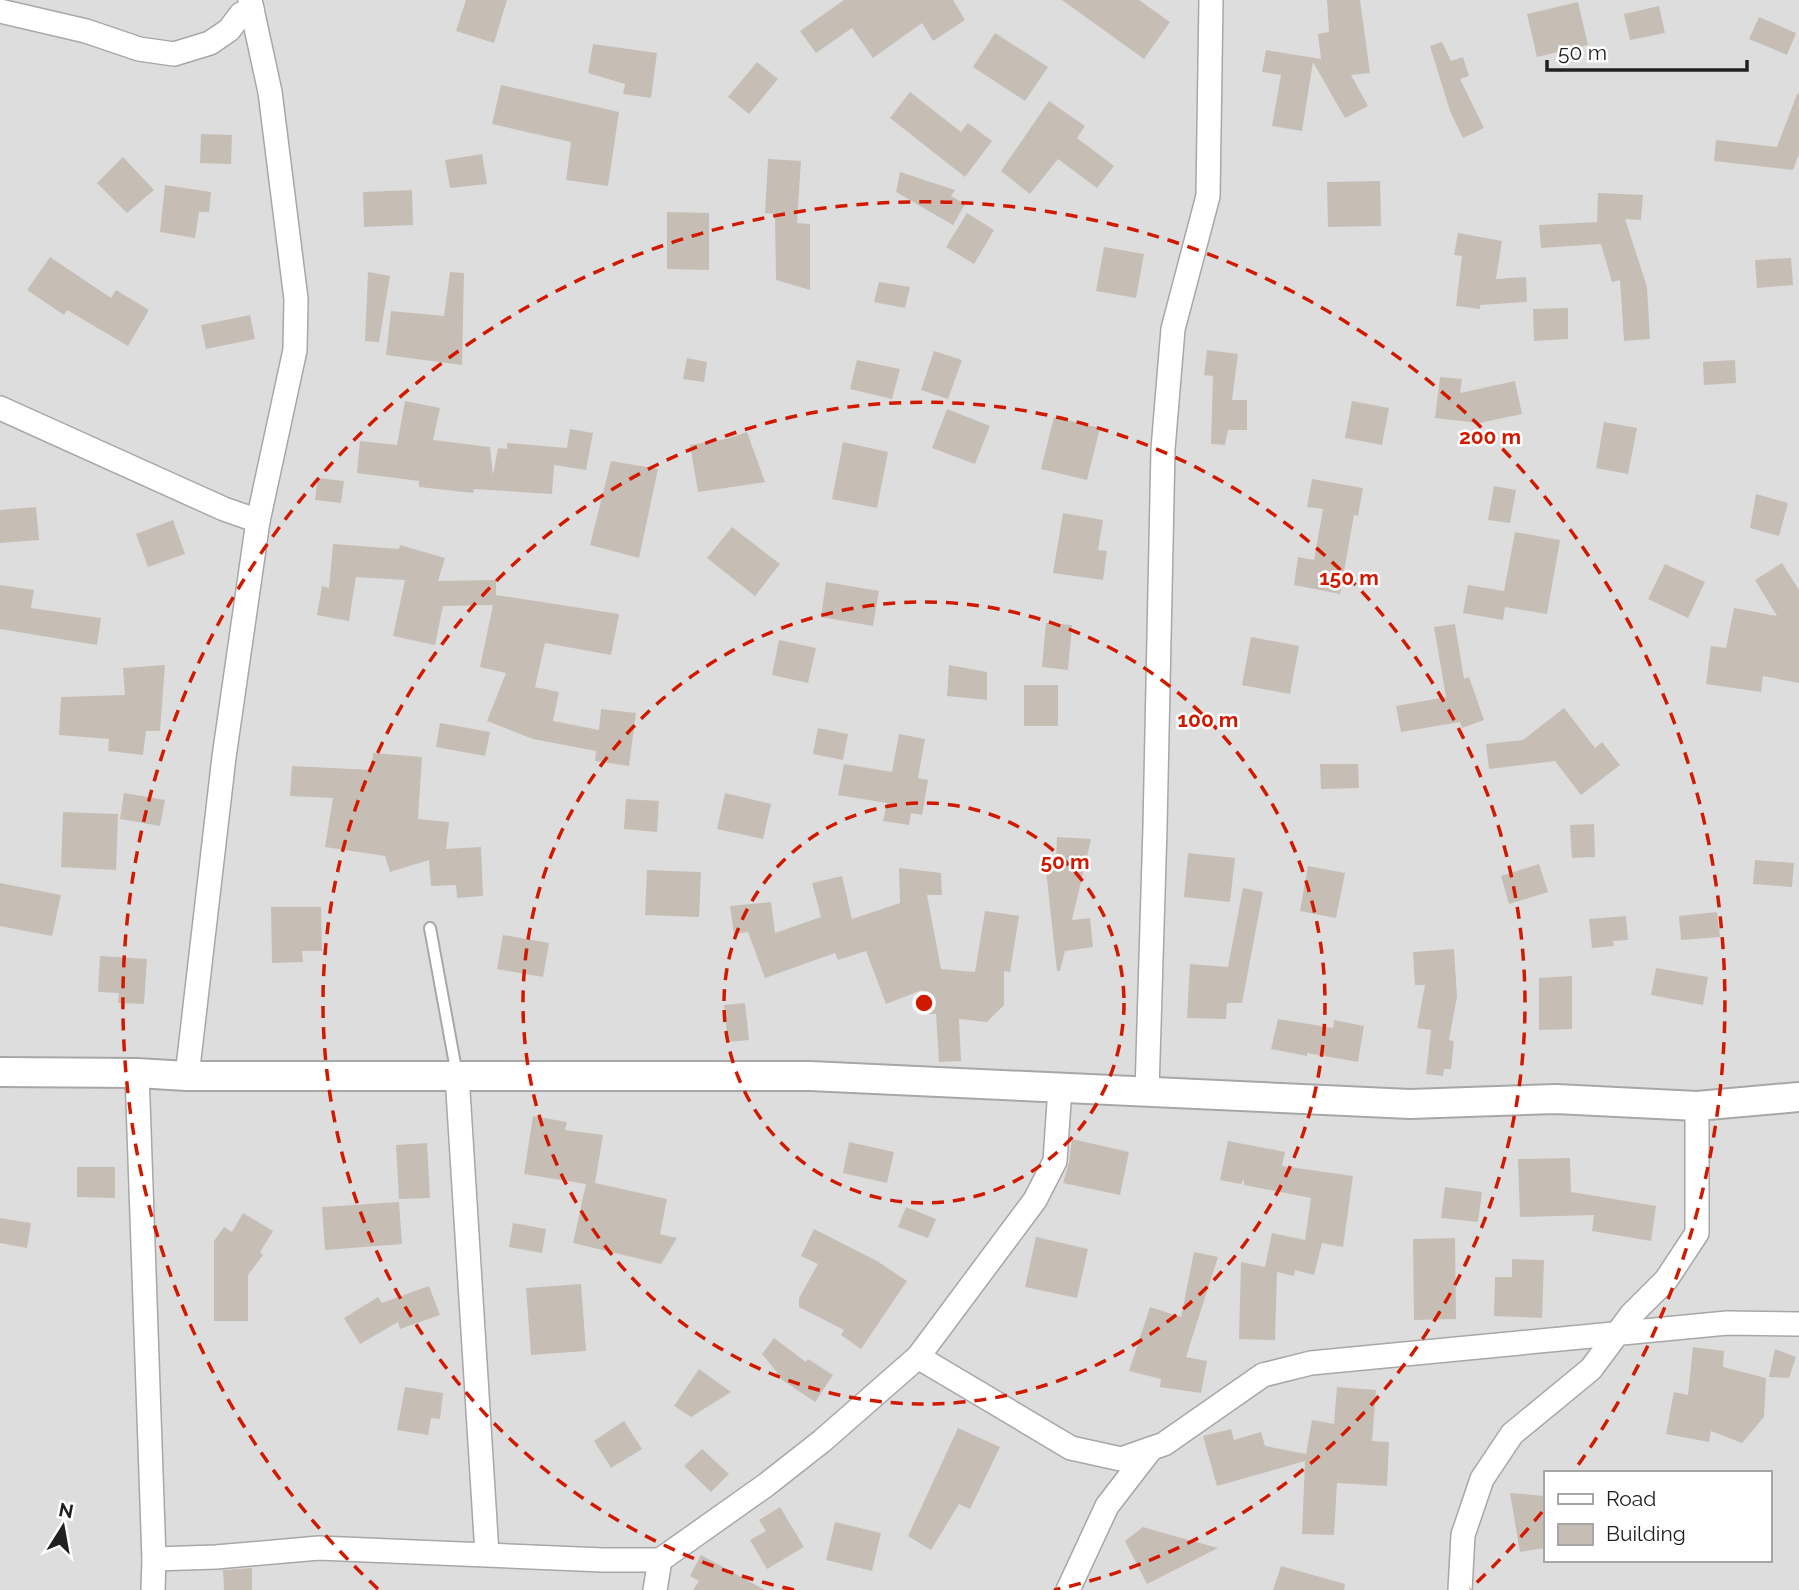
<svg xmlns="http://www.w3.org/2000/svg" width="1799" height="1590" viewBox="0 0 1799 1590" font-family="Raleway,sans-serif">
	<style>
		.residential { fill: #dedddd; fill-rule: evenodd }
		.building { fill: #c6beb5 }
		.lines { fill: none; stroke-linecap: round; stroke-linejoin: round }
		.service-casing { stroke: #a7a7a7; stroke-width: 14 }
		.minor-casing { stroke: #a7a7a7; stroke-width: 26 }
		.tertiary-casing { stroke: #a7a7a7; stroke-width: 32 }
		.service { stroke: #fff; stroke-width: 10 }
		.minor { stroke: #fff; stroke-width: 23 }
		.tertiary { stroke: #fff; stroke-width: 28 }
		.ring { fill: none; stroke: #d11900; stroke-width: 3.5; stroke-dasharray: 12 9 }
		.centre { fill: #d11900; stroke: #fff; stroke-width: 3.5 }
		.ring-label { font-size: 21px; text-anchor: middle; font-weight: bold; fill: #d11900; stroke: #fff; stroke-width: 5; stroke-linejoin: round; paint-order: stroke }
	</style>
	<rect width="100%" height="100%" fill="#f2efe6"/>
	<path class="residential" d="M0,0H1799V1590H0ZM1545,1473H1769V1560H1545Z"/>
	<g class="building">
		<path d="M466,0H507L494,43L456,31Z"/>
		<path d="M844,0H953L965,20L933,41L922,23L873,58L852,28L816,53L800,31Z"/>
		<path d="M1062,0H1139L1170,22L1144,59Z"/>
		<path d="M1327,0H1360L1370,73L1351,75L1368,106L1345,118L1313,62L1302,131L1272,126L1281,75L1262,72L1266,50L1321,59L1318,34L1329,32Z"/>
		<path d="M1578,2L1588,45L1537,57L1527,14Z"/>
		<path d="M1659,6L1665,33L1630,40L1624,14Z"/>
		<path d="M1759,17L1796,33L1787,55L1749,39Z"/>
		<path d="M995,33L1048,67L1025,101L973,67Z"/>
		<path d="M1442,42L1451,61L1463,57L1469,76L1460,79L1484,128L1463,138L1450,111L1430,46Z"/>
		<path d="M593,44L657,53L651,98L623,94L625,84L588,73Z"/>
		<path d="M757,62L778,79L749,114L728,97Z"/>
		<path d="M501,85L619,112L608,186L566,180L571,142L492,124Z"/>
		<path d="M910,92L961,132L968,123L992,141L965,177L890,118Z"/>
		<path d="M1797,94H1799V154L1793,170L1714,161L1716,140L1777,147Z"/>
		<path d="M1049,101L1085,126L1077,138L1114,166L1097,188L1058,159L1030,194L1001,171Z"/>
		<path d="M201,134L232,135L231,164L200,163Z"/>
		<path d="M482,154L487,184L450,188L445,160Z"/>
		<path d="M123,157L154,190L127,213L97,183Z"/>
		<path d="M768,159L801,161L797,223L810,224V290L776,280L775,214L765,213Z"/>
		<path d="M900,172L955,190L951,196L965,204L953,225L896,192Z"/>
		<path d="M1380,181L1381,226L1328,227L1327,182Z"/>
		<path d="M165,185L211,192L209,212H199L195,238L160,232Z"/>
		<path d="M412,190L413,225L364,227L363,192Z"/>
		<path d="M1598,193L1643,195L1641,220L1625,219L1647,287L1650,339L1624,341L1620,280L1612,282L1601,244L1541,248L1539,225L1597,222Z"/>
		<path d="M667,212L709,213V270L667,269Z"/>
		<path d="M967,213L994,230L974,264L946,247Z"/>
		<path d="M1458,233L1502,241L1496,279L1526,277L1527,302L1480,305V309L1456,306L1462,256L1454,255Z"/>
		<path d="M1104,247L1144,254L1136,298L1096,291Z"/>
		<path d="M50,257L111,298L116,290L149,310L128,346L67,310L64,315L27,290Z"/>
		<path d="M1791,258L1793,285L1757,288L1755,260Z"/>
		<path d="M368,272L390,276L379,342L365,341Z"/>
		<path d="M450,272L464,273L462,365L386,355L391,311L444,316Z"/>
		<path d="M879,282L910,287L905,308L874,302Z"/>
		<path d="M1568,308V339L1534,341L1533,309Z"/>
		<path d="M250,315L255,339L206,349L201,325Z"/>
		<path d="M1207,350L1238,354L1232,400H1247V430H1228L1225,445L1211,444L1213,376L1204,375Z"/>
		<path d="M934,351L962,360L948,399L921,390Z"/>
		<path d="M687,358L707,362L704,382L683,379Z"/>
		<path d="M857,360L900,369L892,399L850,389Z"/>
		<path d="M1735,360L1736,383L1704,385L1703,362Z"/>
		<path d="M1440,377L1462,379L1460,393L1515,381L1522,414L1479,423L1435,418Z"/>
		<path d="M405,401L440,408L433,440L490,447L493,475L498,448L507,449V443L567,448L570,429L593,433L586,470L554,465L552,494L474,489L473,493L419,487V481L357,473L360,441L397,445Z"/>
		<path d="M1352,401L1389,408L1382,445L1345,438Z"/>
		<path d="M947,409L990,426L975,464L932,448Z"/>
		<path d="M1054,417L1100,428L1087,480L1041,469Z"/>
		<path d="M1604,422L1637,428L1628,474L1596,468Z"/>
		<path d="M747,432L765,482L698,492L690,445L726,439Z"/>
		<path d="M843,442L888,452L877,508L832,499Z"/>
		<path d="M611,461L658,469L639,558L590,545Z"/>
		<path d="M318,478L344,481L341,503L315,500Z"/>
		<path d="M1312,479L1363,488L1358,516L1354,515L1340,594L1294,585L1298,557L1314,560L1323,509L1307,507Z"/>
		<path d="M1494,486L1516,490L1510,523L1488,520Z"/>
		<path d="M1756,494L1788,503L1779,536L1750,528Z"/>
		<path d="M36,507L39,540L0,543V510Z"/>
		<path d="M1063,513L1103,520L1098,550L1107,551L1103,580L1053,573Z"/>
		<path d="M173,520L185,554L148,567L136,534Z"/>
		<path d="M732,527L780,564L755,596L707,558Z"/>
		<path d="M1515,532L1560,540L1547,614L1505,607L1503,620L1463,613L1468,585L1504,591Z"/>
		<path d="M333,544L399,549L400,545L445,558L438,581L496,580V595L619,614L611,655L545,643L535,687L559,692L553,721L599,730L601,709L636,713L629,766L595,761L596,751L533,739L487,721L506,673L480,667L493,605L443,606L435,645L393,636L405,580L356,577L349,621L317,615L322,586L329,588Z"/>
		<path d="M1782,563L1799,590V683L1763,676L1761,692L1706,684L1711,646L1726,648L1734,608L1777,616L1755,580Z"/>
		<path d="M1665,564L1705,582L1688,618L1648,599Z"/>
		<path d="M826,582L879,591L873,626L821,617Z"/>
		<path d="M0,585L34,590L31,608L101,618L97,645L0,629Z"/>
		<path d="M1046,623L1072,625L1068,670L1042,667Z"/>
		<path d="M1455,624L1464,679L1469,677L1484,720L1462,728L1460,722L1401,732L1396,706L1446,697L1434,627Z"/>
		<path d="M1251,637L1299,646L1290,694L1242,685Z"/>
		<path d="M779,640L816,648L808,683L772,675Z"/>
		<path d="M165,665L160,731H146L143,755L108,751L109,739L59,735L61,697L125,695L123,668Z"/>
		<path d="M949,665L987,672V700L947,696Z"/>
		<rect x="1024" y="685" width="34" height="41"/>
		<path d="M1564,708L1595,748L1602,742L1620,765L1581,795L1555,761L1489,769L1486,744L1523,740Z"/>
		<path d="M440,723L490,732L485,756L436,747Z"/>
		<path d="M818,728L848,734L843,760L813,754Z"/>
		<path d="M899,734L925,739L918,778L928,780L922,815L911,813L909,825L883,821L887,803L838,795L844,764L892,772Z"/>
		<path d="M373,753L422,757L418,819L449,822L446,849L481,847L483,896L457,898L456,885L431,886L429,860L390,872L385,856L325,847L333,798L290,796L292,766L372,770Z"/>
		<path d="M1320,764H1358L1359,788L1321,789Z"/>
		<path d="M124,793L165,800L160,826L120,819Z"/>
		<path d="M725,793L771,804L763,839L717,829Z"/>
		<path d="M626,799L659,801L657,832L624,829Z"/>
		<path d="M63,812L118,814L116,870L61,867Z"/>
		<path d="M1594,824L1595,857L1572,858L1570,825Z"/>
		<path d="M1057,837L1091,839L1072,920L1090,918L1093,947L1065,951L1060,971H1057L1045,861H1056Z"/>
		<path d="M1188,853L1235,858L1230,902L1184,897Z"/>
		<path d="M1755,860L1794,863L1792,887L1753,884Z"/>
		<path d="M1539,864L1548,892L1509,904L1501,876Z"/>
		<path d="M1308,866L1345,873L1336,918L1300,911Z"/>
		<path d="M899,868L941,873L942,895H927L941,969L975,972L985,911L1019,916L1010,972L1004,971V1005L987,1022L959,1019L961,1061L939,1062L936,1014H922V990L886,1004L866,951L838,960L835,953L765,978L748,932L734,934L730,906L771,902L775,933L821,917L812,883L842,876L852,919L900,903Z"/>
		<path d="M647,870L701,872L699,917L645,915Z"/>
		<path d="M0,883L61,895L52,936L0,926Z"/>
		<path d="M1243,888L1263,892L1242,1003H1227L1226,1019L1187,1018L1190,964L1228,967Z"/>
		<path d="M271,907H321L322,951H302L303,962L272,963Z"/>
		<path d="M1717,912L1720,937L1681,940L1679,916Z"/>
		<path d="M1626,916L1628,940L1613,941L1614,946L1592,948L1589,919Z"/>
		<path d="M503,935L549,943L543,977L497,969Z"/>
		<path d="M1454,949L1457,997L1449,1040L1454,1041L1451,1069H1444L1443,1076L1426,1074L1431,1030L1417,1028L1425,985H1415L1413,952Z"/>
		<path d="M100,956L147,959L144,1004L118,1003L119,993L98,992Z"/>
		<path d="M1656,968L1708,977L1703,1005L1651,995Z"/>
		<path d="M1572,976V1029L1539,1030V978Z"/>
		<path d="M745,1003L749,1040L728,1042L724,1005Z"/>
		<path d="M1278,1019L1333,1028L1334,1020L1364,1026L1358,1062L1307,1053V1056L1271,1049Z"/>
		<path d="M533,1116L567,1122L565,1130L603,1135L595,1183L667,1199L660,1234L677,1238L661,1264L573,1243L586,1184L524,1174Z"/>
		<path d="M1072,1139L1129,1152L1120,1195L1063,1183L1069,1162Z"/>
		<path d="M1228,1141L1285,1152L1282,1166L1353,1176L1343,1247L1306,1240L1322,1243L1314,1275L1295,1270L1294,1276L1277,1272L1275,1340L1239,1339L1241,1262L1265,1267L1272,1233L1305,1240L1311,1198L1244,1185V1179L1241,1184L1220,1180Z"/>
		<path d="M849,1142L894,1152L887,1183L843,1173Z"/>
		<path d="M427,1143L430,1198L399,1199L396,1145Z"/>
		<path d="M1570,1158L1571,1192L1656,1206L1651,1241L1592,1231L1594,1215L1520,1217L1518,1159Z"/>
		<path d="M77,1167H115V1198L77,1197Z"/>
		<path d="M1445,1187L1482,1192L1478,1222L1441,1218Z"/>
		<path d="M399,1202L402,1244L325,1250L322,1207Z"/>
		<path d="M906,1207L936,1219L928,1238L898,1227Z"/>
		<path d="M243,1213L273,1231L260,1252L263,1255L248,1275V1321H214V1241L224,1227L232,1232Z"/>
		<path d="M0,1218L31,1223L27,1248L0,1243Z"/>
		<path d="M513,1223L546,1229L542,1253L509,1247Z"/>
		<path d="M814,1229L877,1261L907,1281L861,1349L841,1335L844,1330L799,1307V1298L818,1264L801,1256Z"/>
		<path d="M1036,1237L1088,1249L1077,1298L1025,1287Z"/>
		<path d="M1455,1238L1456,1319L1414,1320L1413,1239Z"/>
		<path d="M1194,1252L1218,1257L1186,1357L1207,1361L1201,1393L1160,1387L1161,1379L1129,1371L1150,1307L1181,1317Z"/>
		<path d="M1512,1259L1544,1260L1542,1318L1494,1316L1495,1277H1512Z"/>
		<path d="M581,1284L586,1351L531,1355L526,1288Z"/>
		<path d="M429,1286L440,1315L400,1329L398,1322L360,1344L344,1318L378,1297L382,1303Z"/>
		<path d="M774,1338L806,1362L808,1359L833,1375L815,1402L775,1375L777,1372L762,1354Z"/>
		<path d="M1693,1347L1724,1351L1723,1367L1766,1378L1764,1417L1742,1443L1711,1431L1709,1442L1666,1434L1674,1392L1688,1395Z"/>
		<path d="M1775,1349L1796,1357L1789,1378L1769,1377Z"/>
		<path d="M699,1369L731,1392L691,1417L674,1406Z"/>
		<path d="M405,1387L443,1393L440,1419L431,1418L428,1435L397,1430Z"/>
		<path d="M1337,1387L1376,1390L1372,1441L1389,1442L1387,1486L1337,1483L1334,1535L1302,1534L1305,1461L1217,1486L1203,1436L1231,1429L1234,1440L1261,1432L1265,1446L1306,1454L1312,1420L1334,1424Z"/>
		<path d="M624,1421L642,1449L611,1468L594,1441Z"/>
		<path d="M958,1428L1000,1447L970,1509L959,1504L931,1550L908,1536Z"/>
		<path d="M702,1449L729,1474L711,1492L684,1466Z"/>
		<path d="M1510,1493L1545,1496V1548L1520,1552Z"/>
		<path d="M780,1507L804,1547L767,1569L750,1540L766,1531L759,1520Z"/>
		<path d="M835,1522L881,1533L872,1571L826,1560Z"/>
		<path d="M1143,1527L1167,1534L1218,1548L1147,1584L1125,1541Z"/>
		<path d="M701,1555L765,1590H693L699,1581L690,1576Z"/>
		<path d="M1281,1566L1345,1584L1344,1590H1273Z"/>
		<path d="M252,1568V1590H224L223,1570Z"/>
	</g>
	<g class="lines">
		<g class="service-casing">
			<path id="service" d="M430,928L457,1075"/>
		</g>
		<g class="minor-casing">
			<g id="minor">
				<path d="M0,11L86,31L139,49L174,54L210,43L229,30L241,14L252,9"/>
				<path d="M0,408L224,509L258,521"/>
				<path d="M137,1073L154,1559L153,1590"/>
				<path d="M457,1075L487,1554"/>
				<path d="M187,1076L224,757L258,521L295,350L296,299L270,92L250,0"/>
				<path d="M1147,1091L1155,827L1163,449L1173,329L1208,196L1211,0"/>
				<path d="M918,1357L1071,1448L1121,1459L1164,1444L1263,1375L1311,1363L1727,1323L1799,1324"/>
				<path d="M154,1559L216,1557L319,1548L603,1560H660L766,1485L822,1441L918,1357L1035,1200L1055,1161L1060,1088"/>
				<path d="M655,1590L660,1560"/>
				<path d="M1068,1590L1107,1506L1151,1449"/>
				<path d="M1460,1590L1463,1535L1482,1479L1512,1434L1591,1369L1631,1315L1666,1280L1697,1233V1106"/>
			</g>
		</g>
		<g class="tertiary-casing">
			<path id="tertiary" d="M0,1072L137,1073L187,1076H810L1410,1104L1556,1099L1697,1106L1799,1097"/>
		</g>
		<use href="#service" class="service"/>
		<use href="#minor" class="minor"/>
		<use href="#tertiary" class="tertiary"/>
	</g>
	<g class="ring">
		<circle cx="924" cy="1003" r="200"/>
		<circle cx="924" cy="1003" r="401"/>
		<path d="M794 1590A601 601 0 1 1 1054 1590"/>
		<path d="M1542 1512A801 801 0 0 1 1470 1589M378 1589A801 801 0 1 1 1576 1468"/>
	</g>
	<circle cx="924" cy="1003" r="10" class="centre"/>
	<g class="ring-label">
		<text x="1490" y="444">200 m</text>
		<text x="1349" y="585">150 m</text>
		<text x="1208" y="727">100 m</text>
		<text x="1065" y="869">50 m</text>
	</g>
	<rect x="1544" y="1471" width="228" height="91" fill="#ffffff" stroke="#a6a6a6" stroke-width="2"/>
	<rect x="1558" y="1494" width="35" height="10" fill="#ffffff" stroke="#a6a6a6" stroke-width="2"/>
	<text x="1606" y="1506" font-size="21" fill="#202020">Road</text>
	<rect x="1558" y="1524" width="35" height="21" fill="#c6beb5" stroke="#a6a6a6" stroke-width="2"/>
	<text x="1606" y="1541" font-size="21" fill="#202020">Building</text>
	<g transform="translate(63 1527) rotate(11)" stroke="#ffffff" stroke-width="5" paint-order="stroke">
	<path d="M0-5L12 26L0 18L-12 26Z" fill="#202020"/>
	<text y="-10" font-size="19" font-weight="bold" text-anchor="middle" fill="#202020">N</text>
	</g>
	<path d="M1547 60v10h200v-10" fill="none" stroke="#202020" stroke-width="3.5"/>
	<text x="1558" y="60" font-size="21" fill="#202020" stroke="#ffffff" stroke-width="5" paint-order="stroke">50 m</text>
</svg>
